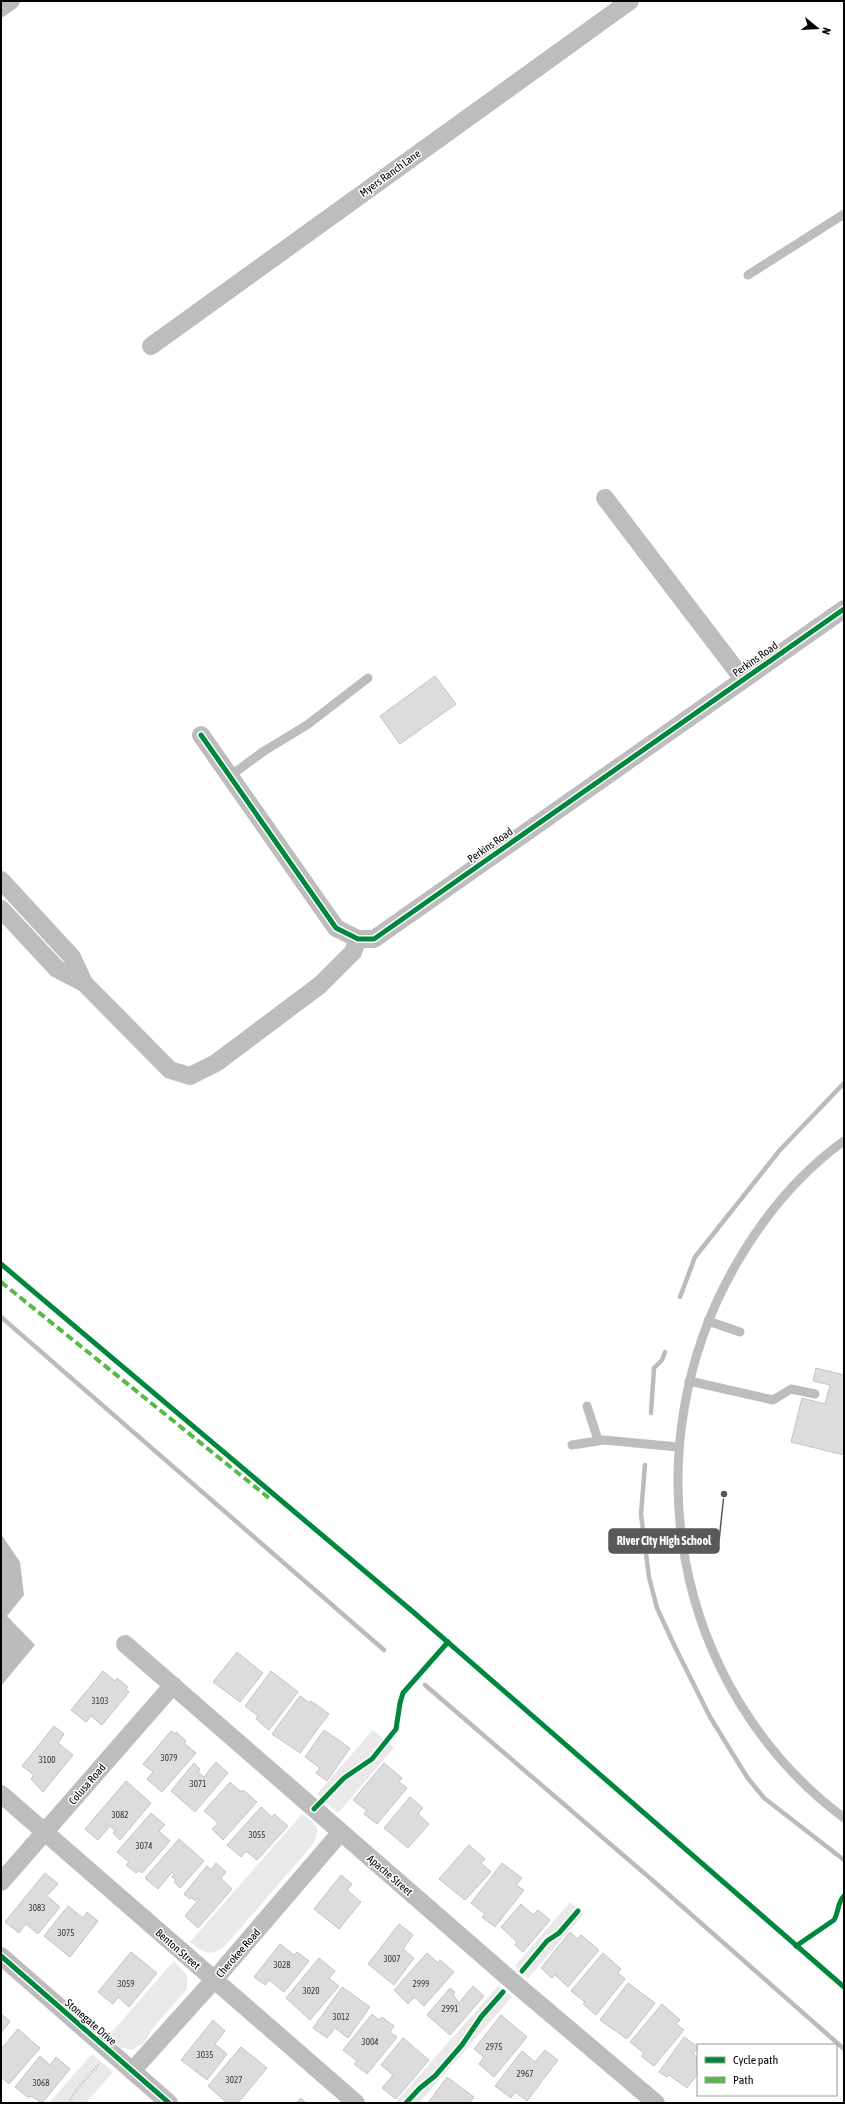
<svg xmlns="http://www.w3.org/2000/svg" width="845" height="2104" viewBox="0 0 845 2104" font-family="'Asap Condensed',sans-serif">
	<style>
		.green { fill: #e9e9e9 }
		.water { fill: #bbb }
		.lines { fill: none; stroke-linecap: round; stroke-linejoin: round }
		.stream { stroke: #bbb; stroke-width: 4.5 }
		.canal { stroke: #bbb; stroke-width: 16 }
		.building { fill: #dcdcdc; stroke: #c4c4c4 }
		.path { stroke: #b8b8b8; stroke-width: 2.5; stroke-dasharray: 1 2; stroke-linecap: butt }
		.service { stroke: #bdbdbd; stroke-width: 9 }
		.minor { stroke: #bdbdbd; stroke-width: 18 }
		.quiet { stroke: #58b947; stroke-width: 4; stroke-dasharray: 8 4; stroke-linecap: butt }
		.cycleway-casing { stroke: #fff; stroke-width: 8 }
		.cycleway { stroke: #00873e; stroke-width: 5 }
		.labels { text-anchor: middle; dominant-baseline: central; stroke-width: 3; stroke-linejoin: round; paint-order: stroke }
		.number-label { font-size: 9px; fill: #373737 }
		.street-label { font-size: 11px; fill: #000; stroke: #fff }
		.leader { fill: none; stroke: #595959; stroke-width: 1.5 }
		.callout-dot { fill: #595959; stroke: #fff; stroke-width: 1.5 }
		.callout { fill: #595959; stroke: #595959; stroke-width: 1.5 }
		.callout-label { font-size: 12px; text-anchor: middle; font-weight: bold; fill: #fff }
	</style>
	<rect width="100%" height="100%" fill="#fff"/>
	<g class="green">
		<path d="M373,1730L394,1748L338,1813L317,1794Z"/>
		<path d="M302,1814C320,1825 321,1831 310,1848L224,1947C210,1958 201,1951 190,1942Z"/>
		<path d="M570,1902L584,1914L528,1978L515,1966Z"/>
		<path d="M174,1961L187,1975V1989L152,2029L144,2043L132,2050L119,2047L110,2034Z"/>
		<path d="M498,1986L512,1997L419,2103H395Z"/>
		<path d="M92,2054L113,2072L86,2103H49Z"/>
	</g>
	<path class="water" d="M1,1534L20,1562L24,1595L7,1616L35,1645L1,1686Z"/>
	<g class="lines">
		<g class="stream">
			<path d="M680,1297L695,1257L780,1150L844,1083"/>
			<path d="M1,1317L384,1650"/>
			<path d="M651,1413L654,1368L662,1360L665,1352"/>
			<path d="M645,1465L641,1514L649,1577L657,1608L675,1647L710,1717L747,1777L764,1798L844,1860"/>
			<path d="M425,1685L651,1879L844,2049"/>
		</g>
		<path class="canal" d="M1,9L12,1"/>
	</g>
	<g class="building">
		<path d="M435,676L456,704L400,744L380,716Z"/>
		<path d="M816,1368L844,1375V1455L791,1442L802,1398L825,1404L830,1385L813,1381Z"/>
		<path d="M237,1652L263,1673L240,1702L213,1682Z"/>
		<path d="M103,1671L115,1681L117,1678L128,1687L126,1689L129,1692L102,1725L91,1716L86,1722L71,1710Z"/>
		<path d="M271,1671L298,1692L269,1730L256,1719L258,1716L245,1706Z"/>
		<path d="M300,1696L310,1703L311,1701L329,1714L300,1753L272,1734Z"/>
		<path d="M54,1726L64,1734L58,1743L73,1755L43,1792L31,1779L34,1775L22,1766Z"/>
		<path d="M324,1730L350,1748L327,1781L316,1773L320,1768L305,1757Z"/>
		<path d="M171,1731L175,1734L176,1732L186,1741L184,1743L196,1753L162,1792L147,1779L153,1772L143,1764Z"/>
		<path d="M216,1762L228,1773L195,1812L171,1791L194,1763L200,1769L198,1772L204,1777Z"/>
		<path d="M384,1763L402,1778L399,1782L407,1788L377,1824L364,1814L367,1811L353,1800Z"/>
		<path d="M126,1781L151,1803L120,1840L113,1833L115,1831L110,1826L98,1840L85,1829Z"/>
		<path d="M230,1782L241,1792L243,1790L257,1802L223,1840L212,1829L218,1823L204,1811Z"/>
		<path d="M410,1797L423,1808L418,1814L429,1824L408,1848L384,1828Z"/>
		<path d="M261,1807L272,1817L274,1814L288,1826L257,1860L246,1851L241,1857L227,1845Z"/>
		<path d="M151,1813L165,1825L159,1831L170,1841L142,1873L139,1870L136,1873L126,1865L129,1862L117,1852Z"/>
		<path d="M179,1839L204,1861L180,1888L174,1882L176,1880L172,1877L174,1874L172,1872L158,1889L145,1878Z"/>
		<path d="M469,1845L485,1859L481,1863L491,1872L465,1900L439,1879Z"/>
		<path d="M216,1863L226,1872L221,1878L232,1889L198,1928L185,1916L199,1899L198,1898L195,1901L191,1897L190,1899L184,1894L207,1866L211,1870Z"/>
		<path d="M502,1863L522,1878L516,1885L524,1890L495,1927L482,1917L485,1914L471,1903Z"/>
		<path d="M45,1873L58,1884L47,1896L60,1907L38,1934L26,1924L19,1933L5,1922Z"/>
		<path d="M341,1875L352,1884L347,1890L361,1902L339,1929L314,1909Z"/>
		<path d="M521,1904L533,1915L538,1910L550,1920L523,1952L515,1945L517,1942L501,1927Z"/>
		<path d="M68,1906L83,1918L87,1912L98,1921L70,1957L44,1936Z"/>
		<path d="M399,1924L413,1935L403,1949L414,1958L394,1985L368,1964Z"/>
		<path d="M570,1932L578,1939L581,1935L599,1950L568,1987L555,1975L552,1978L541,1968Z"/>
		<path d="M280,1944L294,1955L297,1952L309,1961L284,1992L269,1980L265,1985L254,1977Z"/>
		<path d="M131,1952L157,1973L129,2007L118,1997L113,2004L98,1992Z"/>
		<path d="M427,1953L438,1963L440,1960L454,1972L424,2006L414,1997L408,2004L394,1990Z"/>
		<path d="M603,1953L621,1969L618,1973L625,1979L596,2015L583,2004L585,2002L571,1991Z"/>
		<path d="M319,1958L335,1971L329,1978L339,1986L310,2020L286,1998Z"/>
		<path d="M628,1983L655,2003L627,2039L600,2020Z"/>
		<path d="M473,1986L484,1996L450,2035L427,2015L450,1988L455,1992L453,1995L459,2003Z"/>
		<path d="M342,1987L370,2007L348,2038L335,2028L327,2038L313,2028Z"/>
		<path d="M662,2004L680,2020L676,2024L684,2030L654,2066L641,2056L644,2053L630,2042Z"/>
		<path d="M1,2014L10,2021L1,2033Z"/>
		<path d="M372,2014L379,2020L382,2017L394,2026L390,2032L397,2037L367,2074L354,2064L357,2061L343,2050Z"/>
		<path d="M501,2015L527,2037L494,2077L479,2064L484,2057L474,2049Z"/>
		<path d="M213,2020L225,2031L215,2044L227,2054L207,2080L181,2060Z"/>
		<path d="M18,2029L40,2048L9,2084L1,2077V2049Z"/>
		<path d="M684,2037L698,2047L693,2054L698,2058V2073L687,2088L669,2075L667,2077L659,2072Z"/>
		<path d="M403,2038L429,2060L396,2099L382,2088L393,2075L381,2065Z"/>
		<path d="M241,2047L267,2068L238,2103H227L208,2086Z"/>
		<path d="M545,2050L558,2060L527,2101L515,2092L511,2098L495,2086L522,2051L535,2062Z"/>
		<path d="M40,2056L50,2065L56,2057L70,2069L42,2103L31,2096L29,2098L15,2087Z"/>
		<path d="M447,2077L474,2097L470,2103H428Z"/>
		<path d="M301,2098L306,2103H296Z"/>
	</g>
	<g class="lines">
		<path class="path" d="M68,2103L77,2089L100,2063"/>
		<g class="service">
			<path d="M748,275L844,214"/>
			<path d="M230,776L264,751L307,725L368,678"/>
			<path d="M844,1141C801,1172 765,1215 738,1261C629,1446 671,1688 844,1818"/>
			<path d="M708,1321L740,1332"/>
			<path d="M689,1381L773,1400L791,1389L815,1394"/>
			<path d="M587,1406L598,1440"/>
			<path d="M572,1445L604,1440L678,1447"/>
		</g>
		<g class="minor">
			<path d="M151,346L630,1"/>
			<path d="M605,498L743,679"/>
			<path d="M201,735L336,928L358,939H374L844,609"/>
			<path d="M1,880L72,957L84,983L170,1070L190,1076L216,1063L320,985L353,952L358,939"/>
			<path d="M1,909L57,969L84,983"/>
			<path d="M125,1644L512,1981L656,2103"/>
			<path d="M1,1794L356,2103"/>
			<path d="M1,1882L173,1685"/>
			<path d="M1,1956L169,2103"/>
			<path d="M132,2071L214,1980L341,1832"/>
		</g>
		<path class="quiet" d="M1,1282L269,1498"/>
		<g class="cycleway-casing">
			<g id="cycleway">
				<path d="M201,735L336,928L358,939H374L844,609"/>
				<path d="M1,1264L412,1611L844,1987"/>
				<path d="M314,1809L344,1778L372,1759L396,1729L400,1703L403,1693L448,1642"/>
				<path d="M796,1946L834,1920C839,1912 837,1903 844,1896"/>
				<path d="M1,1956L169,2103"/>
				<path d="M522,1971L547,1941L559,1933L578,1911"/>
				<path d="M406,2103L420,2088L435,2076L462,2045L481,2017L503,1992"/>
			</g>
		</g>
		<use href="#cycleway" class="cycleway"/>
	</g>
	<g class="labels">
		<g class="number-label">
			<text x="100" y="1701">3103</text>
			<text x="169" y="1758">3079</text>
			<text x="47" y="1760">3100</text>
			<text x="198" y="1784">3071</text>
			<text x="120" y="1815">3082</text>
			<text x="257" y="1835">3055</text>
			<text x="144" y="1846">3074</text>
			<text x="37" y="1908">3083</text>
			<text x="66" y="1933">3075</text>
			<text x="392" y="1959">3007</text>
			<text x="282" y="1965">3028</text>
			<text x="126" y="1984">3059</text>
			<text x="421" y="1984">2999</text>
			<text x="311" y="1991">3020</text>
			<text x="450" y="2009">2991</text>
			<text x="341" y="2017">3012</text>
			<text x="370" y="2042">3004</text>
			<text x="494" y="2047">2975</text>
			<text x="205" y="2055">3035</text>
			<text x="525" y="2074">2967</text>
			<text x="234" y="2080">3027</text>
			<text x="41" y="2083">3068</text>
		</g>
		<g class="street-label">
			<text transform="translate(390 173) rotate(-36)">Myers Ranch Lane</text>
			<text transform="translate(755 659) rotate(-35)">Perkins Road</text>
			<text transform="translate(490 845) rotate(-35)">Perkins Road</text>
			<text transform="translate(87 1784) rotate(-49)">Colusa Road</text>
			<text transform="translate(390 1875) rotate(41)">Apache Street</text>
			<text transform="translate(178 1949) rotate(41)">Benton Street</text>
			<text transform="translate(238 1953) rotate(-49)">Cherokee Road</text>
			<text transform="translate(91 2022) rotate(41)">Stonegate Drive</text>
		</g>
	</g>
	<path class="leader" d="M724 1494L719 1541"/>
	<circle class="callout-dot" cx="724" cy="1494" r="4"/>
	<rect class="callout" x="609" y="1529" width="110" height="24" rx="4"/>
	<g class="callout-label">
		<text x="664" y="1545">River City High School</text>
	</g>
	<rect width="845" height="2104" fill="none" stroke="#000000" stroke-width="4"/>
	<rect x="697" y="2044" width="140" height="52" fill="#ffffff" stroke="#999999"/>
	<rect x="705" y="2057" width="20" height="6" fill="#00873e" stroke="#999999"/>
	<text x="733" y="2064" font-size="12" fill="#000000">Cycle path</text>
	<rect x="705" y="2077" width="20" height="6" fill="#58b947" stroke="#999999"/>
	<text x="733" y="2084" font-size="12" fill="#000000">Path</text>
	<g transform="translate(817 28) rotate(108)" stroke="#ffffff" stroke-width="3" paint-order="stroke">
	<path d="M0-3L7 15L0 10L-7 15Z" fill="#000000"/>
	<text y="-6" font-size="11" font-weight="bold" text-anchor="middle" fill="#000000">N</text>
	</g>
</svg>
